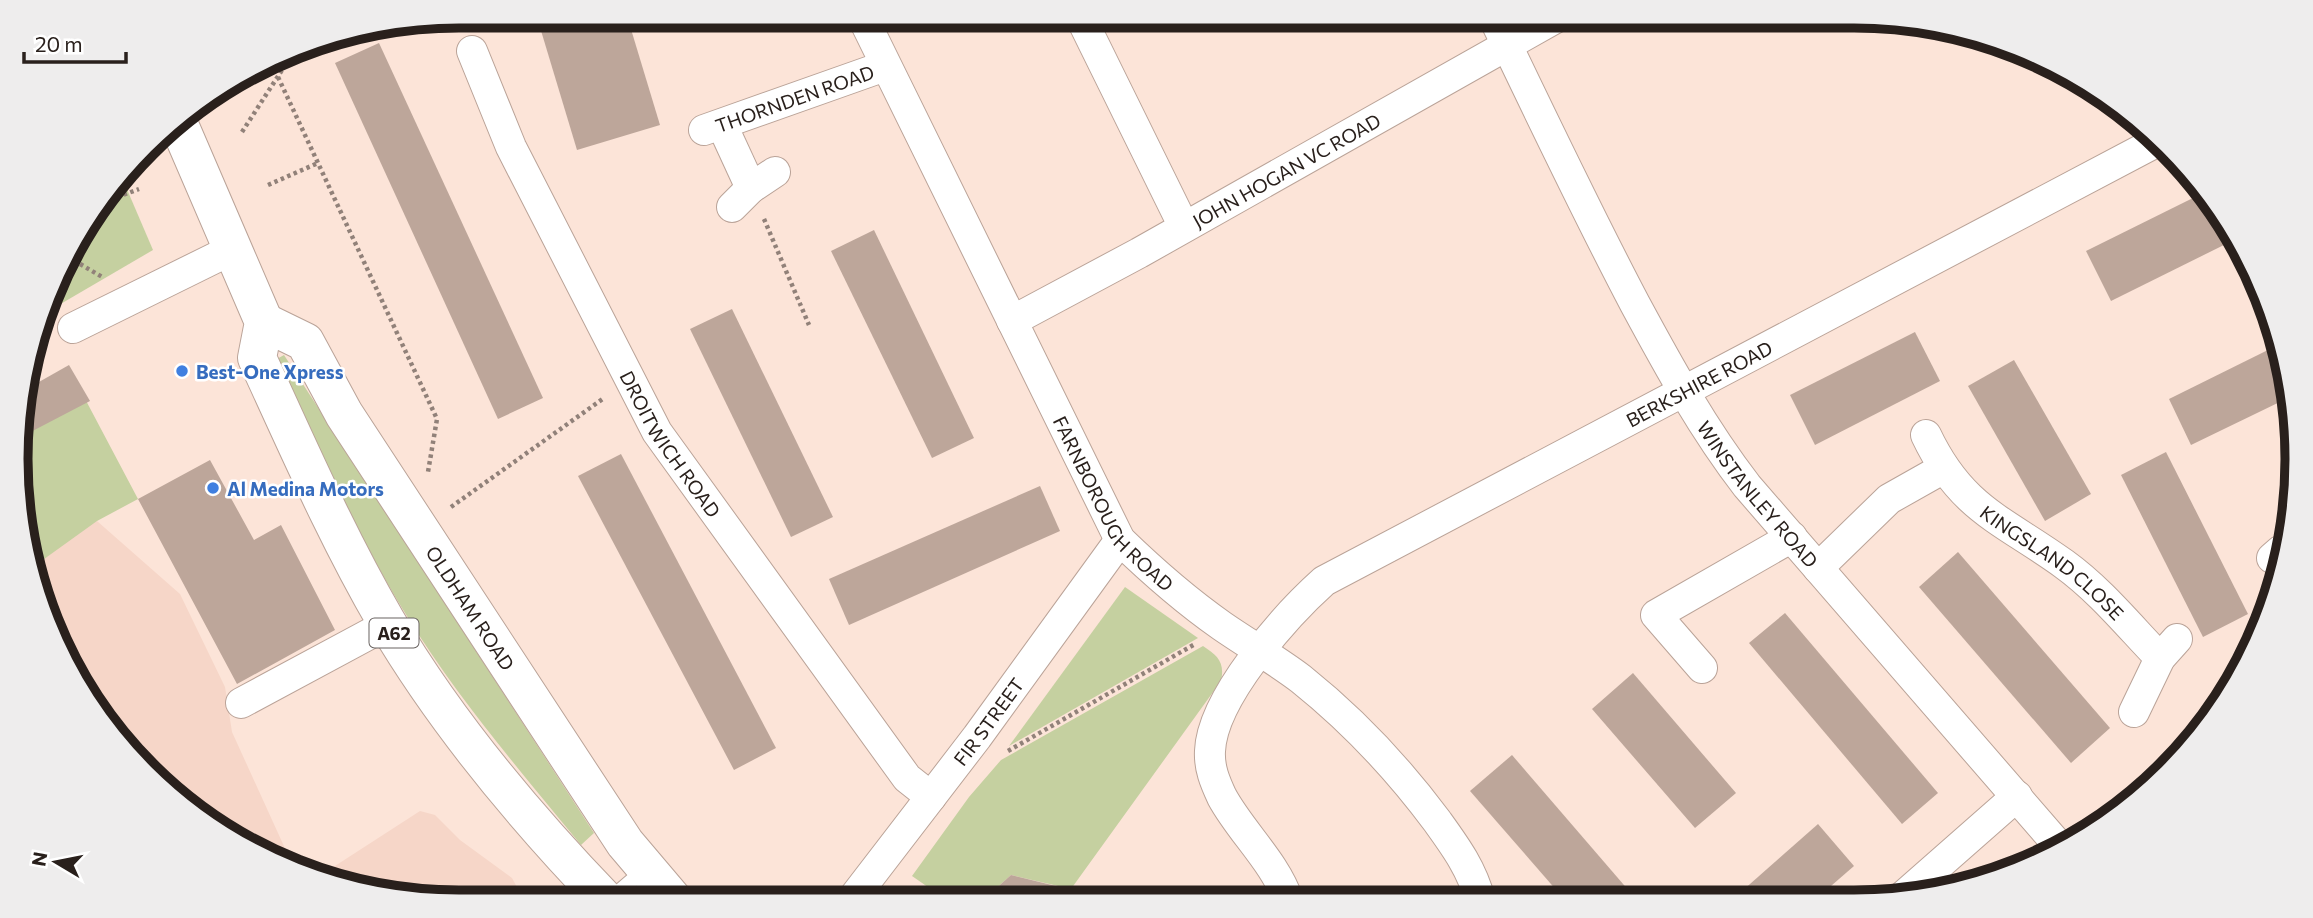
<svg xmlns="http://www.w3.org/2000/svg" width="2313" height="918" viewBox="0 0 2313 918" font-family="Commissioner,sans-serif">
	<style>
		.built { fill: #f6d6c8 }
		.green { fill: #c5d0a0 }
		.building { fill: #bda69a }
		.lines { fill: none; stroke-linecap: round; stroke-linejoin: round }
		.service-casing { stroke: #baa398; stroke-width: 16 }
		.minor-casing { stroke: #baa398; stroke-width: 32 }
		.trunk-casing { stroke: #baa398; stroke-width: 40 }
		.path { stroke: #918179; stroke-width: 4.5; stroke-dasharray: 3.5 3.5; stroke-linecap: butt }
		.service { stroke: #fff; stroke-width: 14 }
		.minor { stroke: #fff; stroke-width: 30 }
		.trunk { stroke: #fff; stroke-width: 38 }
		.shop-dot { fill: #3f7fe0; stroke: #fff; stroke-width: 2.5 }
		.labels { text-anchor: middle; dominant-baseline: central; stroke-width: 5; stroke-linejoin: round; paint-order: stroke }
		.shield { fill: #fff; stroke: #696360; stroke-width: 2 }
		.shield-label { font-size: 18px; font-weight: bold; fill: #29201c }
		.street-label { font-size: 19px; fill: #29201c; stroke: #fff }
		.shop-label { font-size: 19px; font-weight: bold; fill: #366cbe; stroke: #fff; text-anchor: start }
		.rim { fill: none; stroke: #29201c; stroke-width: 9 }
	</style>
	<rect width="100%" height="100%" fill="#fce4d8"/>
	<g class="built">
		<path d="M97,521L180,594L225,687L232,732L293,866L189,811L90,705L24,546Z"/>
		<path d="M420,811L435,815L460,840L512,878L525,902H459L324,880L321,875Z"/>
	</g>
	<g class="green">
		<path d="M123,180L153,250L52,309L75,238Z"/>
		<path d="M284,355L594,833L581,845C522,773 459,700 410,621C358,538 318,447 275,360Z"/>
		<path d="M83,395L138,499L97,521L33,567L24,546L21,431Z"/>
		<path d="M1125,587L1198,638L1009,746Z"/>
		<path d="M1203,646C1218,656 1225,662 1221,681L1071,889L1011,875L982,901H948L912,876L969,797L1001,760Z"/>
	</g>
	<g class="building">
		<path d="M566,16H627L660,125L577,150L539,24Z"/>
		<path d="M379,43L543,398L498,419L335,63Z"/>
		<path d="M2199,195L2234,240L2111,301L2086,251Z"/>
		<path d="M874,230L974,438L932,458L831,251Z"/>
		<path d="M732,309L833,517L791,537L690,329Z"/>
		<path d="M1915,332L1940,381L1815,445L1790,395Z"/>
		<path d="M2274,347L2288,398L2191,445L2169,399Z"/>
		<path d="M2014,360L2091,494L2045,521L1968,386Z"/>
		<path d="M69,365L90,401L21,437L20,401L23,391Z"/>
		<path d="M2166,452L2248,614L2203,637L2121,475Z"/>
		<path d="M621,454L776,748L734,770L578,476Z"/>
		<path d="M210,460L254,540L281,525L335,630L237,684L138,499Z"/>
		<path d="M1040,486L1060,531L849,625L829,579Z"/>
		<path d="M1958,552L2110,728L2071,763L1919,587Z"/>
		<path d="M1785,613L1938,793L1902,824L1749,643Z"/>
		<path d="M1633,673L1736,793L1695,828L1592,709Z"/>
		<path d="M1512,755L1636,899H1564L1470,791Z"/>
		<path d="M2162,772L2146,793L2127,804L2124,801Z"/>
		<path d="M1818,824L1854,866L1816,899H1733Z"/>
		<path d="M1011,875L1060,887L1050,901H982Z"/>
	</g>
	<g class="lines">
		<g class="service-casing">
			<path id="service" d="M609,900L644,870"/>
		</g>
		<g class="minor-casing">
			<g id="minor">
				<path id="s1" d="M862,16L1120,540C1152,571 1185,600 1222,626C1248,644 1276,660 1301,679C1351,719 1399,770 1437,821C1455,846 1472,869 1480,900"/>
				<path d="M1080,16L1184,227"/>
				<path id="s2" d="M1493,16C1539,112 1585,209 1635,304C1669,367 1703,429 1747,486L2059,846"/>
				<path id="s3" d="M472,51L511,147L657,432L907,778L931,797"/>
				<path d="M722,125L751,188"/>
				<path id="s4" d="M704,130L885,66"/>
				<path d="M732,207L751,188L775,172"/>
				<path id="s5" d="M1012,321L1139,253L1559,16"/>
				<path d="M73,328L231,250"/>
				<path id="s6" d="M1926,435C1961,509 2003,520 2064,564C2100,590 2129,626 2160,658"/>
				<path d="M2272,558L2280,551"/>
				<path d="M1818,568L1889,499L1944,468"/>
				<path d="M1702,668L1656,615L1792,537"/>
				<path d="M241,703L388,624"/>
				<path d="M2134,712L2160,658L2177,639"/>
				<path d="M1901,898L2017,796"/>
				<path id="s7" d="M1288,900C1275,862 1241,832 1222,797C1215,782 1209,768 1210,751C1212,698 1285,616 1324,581L2158,141"/>
				<path id="s8" d="M851,901L977,737L1120,540"/>
			</g>
		</g>
		<g class="trunk-casing">
			<g id="trunk">
				<path d="M177,120L264,322L257,358C298,447 337,537 386,621C446,723 525,817 607,902"/>
				<path id="s9" d="M264,322L305,342L344,414L625,843L675,902"/>
			</g>
		</g>
		<g class="path">
			<path d="M440,19L452,30"/>
			<path d="M278,77L437,419L428,472"/>
			<path d="M242,132L293,53"/>
			<path d="M268,185L318,163"/>
			<path d="M104,202L139,189"/>
			<path d="M764,219L809,325"/>
			<path d="M68,257L104,278"/>
			<path d="M451,507L604,398"/>
			<path d="M1008,751L1195,644"/>
		</g>
		<use href="#service" class="service"/>
		<use href="#minor" class="minor"/>
		<use href="#trunk" class="trunk"/>
	</g>
	<g class="shop-dot">
		<circle cx="182" cy="371" r="7"/>
		<circle cx="213" cy="488" r="7"/>
	</g>
	<g class="labels">
		<rect class="shield" x="369.5" y="618.5" width="49" height="29" rx="5"/>
		<g class="shield-label">
			<text x="394" y="633">A62</text>
		</g>
		<g class="street-label">
			<text stroke="none"><textPath href="#s4" startOffset="96">THORNDEN ROAD</textPath></text>
			<text stroke="none"><textPath href="#s5" startOffset="313">JOHN HOGAN VC ROAD</textPath></text>
			<text stroke="none"><textPath href="#s7" startOffset="803">BERKSHIRE ROAD</textPath></text>
			<text stroke="none"><textPath href="#s3" startOffset="441">DROITWICH ROAD</textPath></text>
			<text stroke="none"><textPath href="#s2" startOffset="548">WINSTANLEY ROAD</textPath></text>
			<text stroke="none"><textPath href="#s1" startOffset="550">FARNBOROUGH ROAD</textPath></text>
			<text stroke="none"><textPath href="#s6" startOffset="182">KINGSLAND CLOSE</textPath></text>
			<text stroke="none"><textPath href="#s9" startOffset="359">OLDHAM ROAD</textPath></text>
			<text stroke="none"><textPath href="#s8" startOffset="226">FIR STREET</textPath></text>
		</g>
		<g class="shop-label">
			<text x="196" y="371">Best-One Xpress</text>
			<text x="227" y="488">Al Medina Motors</text>
		</g>
	</g>
	<path d="M0 0H2313V918H0ZM459 28H1854A431 431 0 0 1 2285 459V459A431 431 0 0 1 1854 890H459A431 431 0 0 1 28 459V459A431 431 0 0 1 459 28Z" fill="#eeeded" fill-rule="evenodd"/>
	<path class="rim" d="M459 28H1854A431 431 0 0 1 2285 459V459A431 431 0 0 1 1854 890H459A431 431 0 0 1 28 459V459A431 431 0 0 1 459 28Z"/>
	<g transform="translate(56 862) rotate(280)" stroke="#ffffff" stroke-width="5" paint-order="stroke">
	<path d="M0-5L12 26L0 18L-12 26Z" fill="#29201c"/>
	<text y="-10" font-size="19" font-weight="bold" text-anchor="middle" fill="#29201c">N</text>
	</g>
	<path d="M24 52v10h102v-10" fill="none" stroke="#29201c" stroke-width="3.5"/>
	<text x="35" y="52" font-size="21" fill="#29201c" stroke="#ffffff" stroke-width="5" paint-order="stroke">20 m</text>
</svg>
